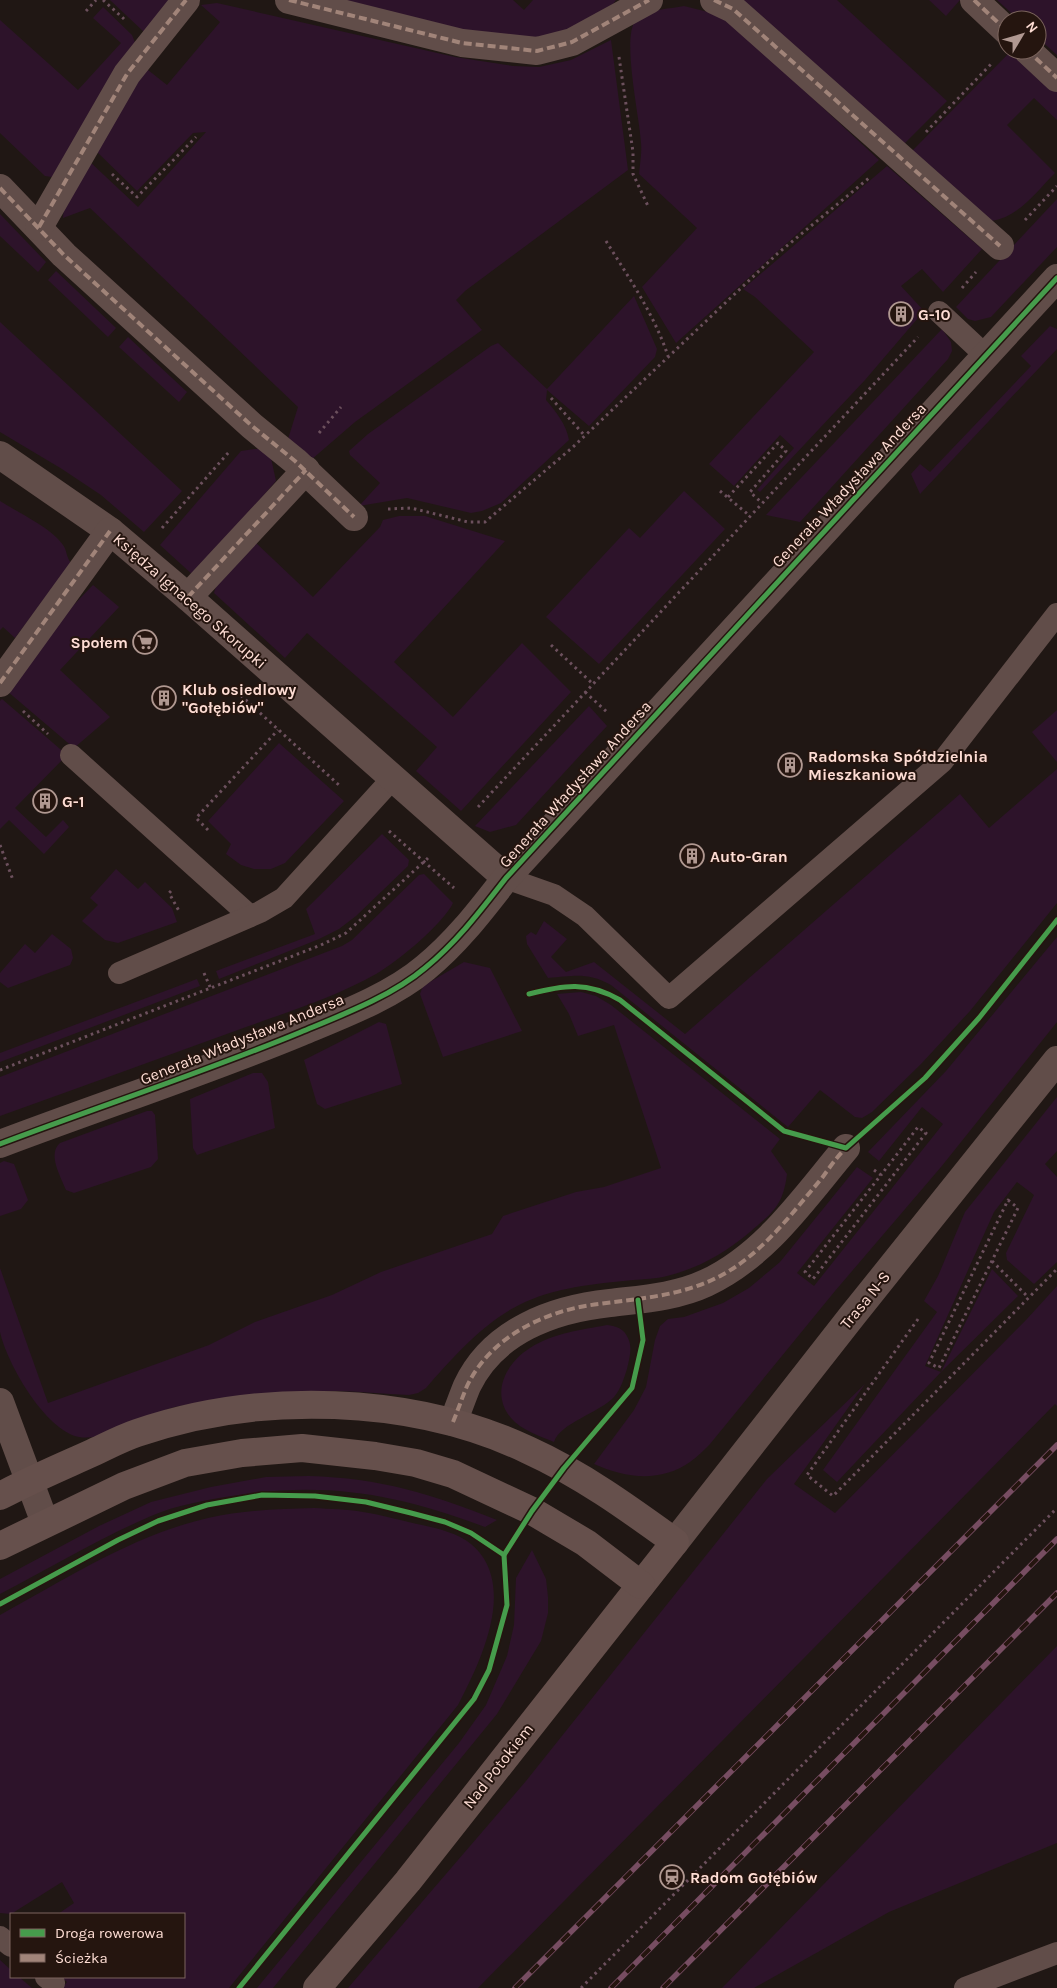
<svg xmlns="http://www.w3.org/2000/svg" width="1057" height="1988" viewBox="0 0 1057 1988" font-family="Karla,sans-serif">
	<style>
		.green { fill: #2d132a }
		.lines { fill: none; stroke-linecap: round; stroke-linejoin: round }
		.path { stroke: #6c505d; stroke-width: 3; stroke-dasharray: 2.5 4; stroke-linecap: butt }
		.lane { stroke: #614d49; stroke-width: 22 }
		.street { stroke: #614d49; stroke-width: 28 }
		.secondary { stroke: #66504c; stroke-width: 28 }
		.rail-casing { stroke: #774d62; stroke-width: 5.5 }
		.rail { stroke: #25150f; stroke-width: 4; stroke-dasharray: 11; stroke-linecap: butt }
		.quiet { stroke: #a18479; stroke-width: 4; stroke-dasharray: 8 4; stroke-linecap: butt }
		.cycleway-casing { stroke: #25150f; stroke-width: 8 }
		.cycleway { stroke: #469c4c; stroke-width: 5 }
		.labels { text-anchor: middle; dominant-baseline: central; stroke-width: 4; stroke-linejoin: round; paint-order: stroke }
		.poi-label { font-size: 16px; font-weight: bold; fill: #feddd4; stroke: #25150f; text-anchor: start }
		.street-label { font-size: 16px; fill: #feddd4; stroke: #25150f }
	</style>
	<rect width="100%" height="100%" fill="#201714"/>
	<g class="green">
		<path d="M110,0H171L144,32Z"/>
		<path d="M327,0H513L524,10L533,0H616L613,4L554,38L501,39Z"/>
		<path d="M741,0H837L947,101L904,144Z"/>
		<path d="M929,0H960L946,16Z"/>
		<path d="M997,0H1057V55L1037,37V20H1019Z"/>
		<path d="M217,3L455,57L513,66L539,67L571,60L611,40L628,170L465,291L456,300L482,330L355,422L311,460L288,439L298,407L90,208L63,218L64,204L88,160L138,207L206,132L193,133L137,191L95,150L143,66L167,85L220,22L201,5Z"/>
		<path d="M684,6L712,13L730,21L879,160L676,343L642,287L697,228L639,174C640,163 642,153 641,143C640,119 621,36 636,20C646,9 670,9 684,6Z"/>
		<path d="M103,7L132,35L136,45L52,177L45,176L0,133V20L78,90L121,43L93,18Z"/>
		<path d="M1012,50L1057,91V120L1034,98L1007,125L1055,173C1036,192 1019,217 991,221L912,151Z"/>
		<path d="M887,166L982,249L943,292L922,269L901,286L924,311L865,380L760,492L757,490L794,448L780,435L734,486L709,464L814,352L755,297L743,289Z"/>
		<path d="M1057,199V247L991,317L975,321L968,319L956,307Z"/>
		<path d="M0,214L46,262L38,272L0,236Z"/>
		<path d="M56,271L116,328L108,337L48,280Z"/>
		<path d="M634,296L657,349L655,357L589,426L547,390L546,400C557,413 566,424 569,440L501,503L482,511L471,513L407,498L359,506L380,483L350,455L349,451L368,434L491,346L498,343L547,389Z"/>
		<path d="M0,322L182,491L144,532L101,495L62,469L0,432Z"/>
		<path d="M1050,326L1057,329V349L920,494L911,474L920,464L930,472L1031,366L1021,356Z"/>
		<path d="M942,329L951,342L952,351L948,359L800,522L766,515Z"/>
		<path d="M128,337L187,392L179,402L119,347Z"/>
		<path d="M262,448L271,458L276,481L194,576L160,545L241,451Z"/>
		<path d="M684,491L725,529L599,664L546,617L629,528L640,538Z"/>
		<path d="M0,501C17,512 52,528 63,545C67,550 66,557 71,563L15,638L3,627L0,630Z"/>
		<path d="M399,516H425L505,541L394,662L453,717L522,643L571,692L461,811L416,771L437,747L307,633L285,658L214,593L219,576L252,539L313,597L380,527L383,520Z"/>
		<path d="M93,585L119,607L60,670L110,717L74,748L7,691L62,617Z"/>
		<path d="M2,699L67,755L15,808L46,837L63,820L69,827L44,854L9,820L0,829V701Z"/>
		<path d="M589,706L607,726L516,825L490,832L475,826Z"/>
		<path d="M1057,710V762L1032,732Z"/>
		<path d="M279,743L344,801L285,863L271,869H254L241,865L226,854L231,844L208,821Z"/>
		<path d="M1057,769V903L970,1011L921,1064L872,1112L862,1118L855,1117L820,1090L788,1127L611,985C587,972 575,976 548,978L527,944L526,936L531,932L536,935L544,921L567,939L551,957L566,972L594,962L685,1034L960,794L989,828Z"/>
		<path d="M382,834L409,860L408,866L356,916L339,929L319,939L219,979L216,971L315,934L306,909Z"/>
		<path d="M116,869L138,889L145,882L172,908L177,922L118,943L105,940L82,921L98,905L90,898Z"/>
		<path d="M424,874L453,903C443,924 397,962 376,974C334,998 281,1014 235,1031C157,1059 79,1088 0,1116V1077L342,946L352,940L419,875Z"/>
		<path d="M52,934L71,949L73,958L70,965L8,988L0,982V973L25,944L35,953Z"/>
		<path d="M1057,937V1022L941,1167L835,1291L710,1444C704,1450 697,1457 690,1462C660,1483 625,1478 594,1464L634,1410L646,1387L655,1340L660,1326L668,1319L684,1317L723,1303L749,1288L780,1262L857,1167L873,1178L797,1273L814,1286L943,1124L922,1107L879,1161L868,1152L946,1071Z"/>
		<path d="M464,962L490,968L522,1031L443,1057L420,994L423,986Z"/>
		<path d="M197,979L200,986L0,1062V1053Z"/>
		<path d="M581,992L596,996L611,1005L780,1139L771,1151L787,1174C783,1206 773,1212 750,1232C725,1253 699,1268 667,1276C656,1279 644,1279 633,1280C594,1284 555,1287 519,1305C483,1323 453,1357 426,1388L418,1393L409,1395C384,1394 359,1391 334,1391C282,1391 230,1398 180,1406C150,1411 108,1442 79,1437C46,1431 7,1364 0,1332C0,1316 0,1285 0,1268L48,1403L209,1345L255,1322L332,1295L381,1272L492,1234L503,1216L576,1192L604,1187L661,1168L614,1025L578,1036L569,1014L557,994Z"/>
		<path d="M379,1022L386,1024L402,1084L325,1109L317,1104L304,1060Z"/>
		<path d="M253,1073H262L268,1082L275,1128L197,1155L193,1148L190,1099Z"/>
		<path d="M1057,1097V1151L1045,1164L1057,1177V1262L1034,1284L1007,1260L1006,1253L1034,1195L1017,1182L994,1212L925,1366L941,1372L992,1269L1018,1296L941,1372L837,1482L823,1470L937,1312L924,1301L938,1276L965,1212Z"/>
		<path d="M147,1111H152L155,1115L158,1159L151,1167L74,1193L66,1190C61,1177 47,1154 60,1143Z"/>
		<path d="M4,1161L14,1164L28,1200L21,1209L0,1216V1163Z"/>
		<path d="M1057,1286V1406L1055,1404L478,1988H348L526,1781L767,1479L865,1384L794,1484L835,1513L1026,1320Z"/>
		<path d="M607,1325C617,1326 624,1329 628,1338C633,1348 629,1359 627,1369C624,1378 621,1389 614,1397C599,1413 560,1423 554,1442C540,1436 521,1430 511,1418C490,1393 506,1363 530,1348C553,1333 581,1330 607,1325Z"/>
		<path d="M309,1476C380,1478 432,1494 497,1520L485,1527C396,1494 327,1481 232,1496C206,1500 176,1505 151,1516C100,1538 50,1568 0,1594V1579L99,1526L151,1502L211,1487L266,1477Z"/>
		<path d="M314,1508C330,1509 347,1509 363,1512C383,1515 403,1521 422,1525C439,1529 458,1533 471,1544C519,1584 480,1663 458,1705L229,1988H62L67,1982L61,1977H184V1914H58L74,1903L62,1882L11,1914L0,1913V1615C66,1579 133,1535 208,1518C243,1510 278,1509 314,1508Z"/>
		<path d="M532,1550L546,1579L548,1597V1613L541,1641L497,1714L273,1988H257L459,1743L486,1705L507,1656L514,1625L516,1578Z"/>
		<path d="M1057,1646V1843L889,1912L754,1988H722Z"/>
		<path d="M0,1960L11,1970V1977H19L32,1988H0Z"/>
	</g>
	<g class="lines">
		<g class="path">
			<path d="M103,0L124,19"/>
			<path d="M86,11L96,0"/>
			<path d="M619,57L633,152V174L648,206"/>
			<path d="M926,132L993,62"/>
			<path d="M112,174L137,197L196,137"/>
			<path d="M1025,220L1057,186"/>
			<path d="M606,241C629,278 654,314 668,356"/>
			<path d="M962,288L976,272"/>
			<path d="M551,398L585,436"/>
			<path d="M319,433L341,407"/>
			<path d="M720,491L750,516"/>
			<path d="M728,497L778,443L786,451L750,492L762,503"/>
			<path d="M388,509L411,508L468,522H485L573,447L777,254L869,178"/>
			<path d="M162,528L229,452"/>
			<path d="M551,645L593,684"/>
			<path d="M236,691L340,786"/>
			<path d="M585,692L608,713"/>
			<path d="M23,711L48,734"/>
			<path d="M478,807L918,337"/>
			<path d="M208,830L196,818L278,730"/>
			<path d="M389,831L454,888"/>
			<path d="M0,845L13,880"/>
			<path d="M171,891L169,893L179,911"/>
			<path d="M204,973L210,987"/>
			<path d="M0,1070L321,945L346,933L428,858"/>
			<path d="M874,1170L881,1175L805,1272L813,1279L926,1133L918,1127L881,1175"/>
			<path d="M1008,1200L1018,1208L939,1368L929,1363Z"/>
			<path d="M992,1261L1028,1297"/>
			<path d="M918,1319L807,1475L833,1496L1057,1269"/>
			<path d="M581,1988L1057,1508"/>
		</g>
		<g class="lane">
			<path d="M939,312L985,355"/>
			<path d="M71,755L250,916"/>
			<path d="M506,878L554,895L585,916L669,998L942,762L1057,614"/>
			<path d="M119,973L260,912L284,898L393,778"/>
			<path d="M0,1937L11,1946"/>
			<path d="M46,1977L54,1983"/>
			<path d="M965,1988L1057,1953"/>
		</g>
		<g class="street">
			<path d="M289,0L462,43L537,51L572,42L649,0"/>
			<path d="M714,0L733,9L1000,246"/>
			<path d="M974,0L1007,31"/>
			<path d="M1027,50L1057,78"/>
			<path d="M0,188L64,255L252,426L295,461L354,517"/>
			<path d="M39,227L127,74L186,0"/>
			<path d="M0,455L110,531L188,597L506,878"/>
			<path d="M188,597L306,470"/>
			<path d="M0,683L110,531"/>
			<path d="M0,1144C100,1106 202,1073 301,1032C342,1015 392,996 425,968C457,942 481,910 506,878L1057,278"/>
			<path d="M0,1402L45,1523"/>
			<path d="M453,1422C458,1410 462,1398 467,1386C493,1331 553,1309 610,1303C642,1299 676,1297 706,1283C766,1255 804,1198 846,1148"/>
			<path d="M675,1542L852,1316L1057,1060"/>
		</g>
		<g class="secondary">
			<path d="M0,1496C30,1480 61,1467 92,1453C107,1446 122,1438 137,1433C259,1391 412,1395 528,1450C581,1474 628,1508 675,1542L408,1881L317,1988"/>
			<path d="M0,1546L124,1486L185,1463L242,1453L302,1448L375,1456L416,1463L453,1474L532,1511L586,1543L641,1585"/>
		</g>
		<g class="rail-casing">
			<g id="rail">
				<path d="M515,1988L1057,1445"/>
				<path d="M611,1988L1057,1539"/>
				<path d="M663,1988L1057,1593"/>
			</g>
		</g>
		<use href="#rail" class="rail"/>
		<g class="quiet">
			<path d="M289,0L462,43L537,51L572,42L649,0"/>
			<path d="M714,0L733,9L1000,246"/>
			<path d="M974,0L1007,31"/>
			<path d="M1027,50L1057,78"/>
			<path d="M0,188L64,255L252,426L295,461L354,517"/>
			<path d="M39,227L127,74L186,0"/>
			<path d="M188,597L306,470"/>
			<path d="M0,683L110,531"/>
			<path d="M453,1422C458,1410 462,1398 467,1386C491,1336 546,1310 599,1304C642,1298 683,1296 722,1275C764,1252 792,1213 822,1178C830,1167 838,1155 848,1146"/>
		</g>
		<g class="cycleway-casing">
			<g id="cycleway">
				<path d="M529,994C564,985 587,981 620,1000L784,1131L846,1148L925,1078L979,1018L1057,920"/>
				<path d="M0,1144C100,1106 202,1073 301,1032C342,1015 392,996 425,968C457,942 481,910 506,878L1057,278"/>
				<path d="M0,1604L118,1540L158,1521L207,1505L262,1495L315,1496L366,1502L411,1513L445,1522L471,1533L504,1555"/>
				<path d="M239,1988L474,1699L489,1670L507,1605L504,1555L532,1511L564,1468L632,1388L643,1340L638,1300"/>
			</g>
		</g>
		<use href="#cycleway" class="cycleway"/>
	</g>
	<defs>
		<g id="building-ring" transform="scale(1.25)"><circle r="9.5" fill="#25150f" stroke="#b09891" stroke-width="1.5"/><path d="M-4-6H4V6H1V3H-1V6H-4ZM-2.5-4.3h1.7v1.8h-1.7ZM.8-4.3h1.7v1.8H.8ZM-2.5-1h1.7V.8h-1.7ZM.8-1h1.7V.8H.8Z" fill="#b09891"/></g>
		<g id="supermarket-ring" transform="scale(1.25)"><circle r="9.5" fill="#25150f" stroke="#b09891" stroke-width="1.5"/><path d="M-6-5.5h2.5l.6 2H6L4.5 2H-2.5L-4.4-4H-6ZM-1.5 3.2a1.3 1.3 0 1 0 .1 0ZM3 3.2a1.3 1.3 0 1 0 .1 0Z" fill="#b09891"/></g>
		<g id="station-ring" transform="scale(1.25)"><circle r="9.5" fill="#25150f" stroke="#b09891" stroke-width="1.5"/><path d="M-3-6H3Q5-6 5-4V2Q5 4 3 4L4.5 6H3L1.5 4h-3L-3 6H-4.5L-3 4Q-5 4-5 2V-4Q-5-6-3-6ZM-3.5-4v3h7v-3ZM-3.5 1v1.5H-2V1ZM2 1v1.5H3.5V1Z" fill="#b09891"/></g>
	</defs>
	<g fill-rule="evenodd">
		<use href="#building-ring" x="901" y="314"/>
		<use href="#supermarket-ring" x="145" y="642"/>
		<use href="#building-ring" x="164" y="698"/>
		<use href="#building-ring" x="790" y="765"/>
		<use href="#building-ring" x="45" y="801"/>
		<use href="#building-ring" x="692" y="856"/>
		<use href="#station-ring" x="672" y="1877"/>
	</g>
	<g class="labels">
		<g class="poi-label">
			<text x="918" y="314">G-10</text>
			<text x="128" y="642" text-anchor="end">Społem</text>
			<text x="182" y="689">Klub osiedlowy<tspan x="182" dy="18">"Gołębiów"</tspan></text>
			<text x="808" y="756">Radomska Spółdzielnia<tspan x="808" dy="18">Mieszkaniowa</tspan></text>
			<text x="62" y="801">G-1</text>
			<text x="710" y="856">Auto-Gran</text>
			<text x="690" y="1877">Radom Gołębiów</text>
		</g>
		<g class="street-label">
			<text transform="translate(849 485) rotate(-47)">Generała Władysława Andersa</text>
			<text transform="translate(190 601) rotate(41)">Księdza Ignacego Skorupki</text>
			<text transform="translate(575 784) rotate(-48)">Generała Władysława Andersa</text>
			<text transform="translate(242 1039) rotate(-22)">Generała Władysława Andersa</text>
			<text transform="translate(865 1300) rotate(-51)">Trasa N-S</text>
			<text transform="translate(498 1766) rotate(-52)">Nad Potokiem</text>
		</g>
	</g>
	<rect x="10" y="1913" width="175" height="65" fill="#25150f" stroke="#7c655e"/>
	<rect x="20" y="1929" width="25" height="8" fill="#469c4c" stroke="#7c655e"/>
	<text x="55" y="1938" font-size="15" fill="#feddd4">Droga rowerowa</text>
	<rect x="20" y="1954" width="25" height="8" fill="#a18479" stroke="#7c655e"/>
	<text x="55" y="1963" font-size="15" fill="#feddd4">Ścieżka</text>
	<g transform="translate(1022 35) rotate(52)"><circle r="24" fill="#25150f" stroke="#7c655e"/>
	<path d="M0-4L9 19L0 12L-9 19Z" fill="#b09891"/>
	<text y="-8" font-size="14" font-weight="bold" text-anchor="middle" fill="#feddd4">N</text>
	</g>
</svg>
